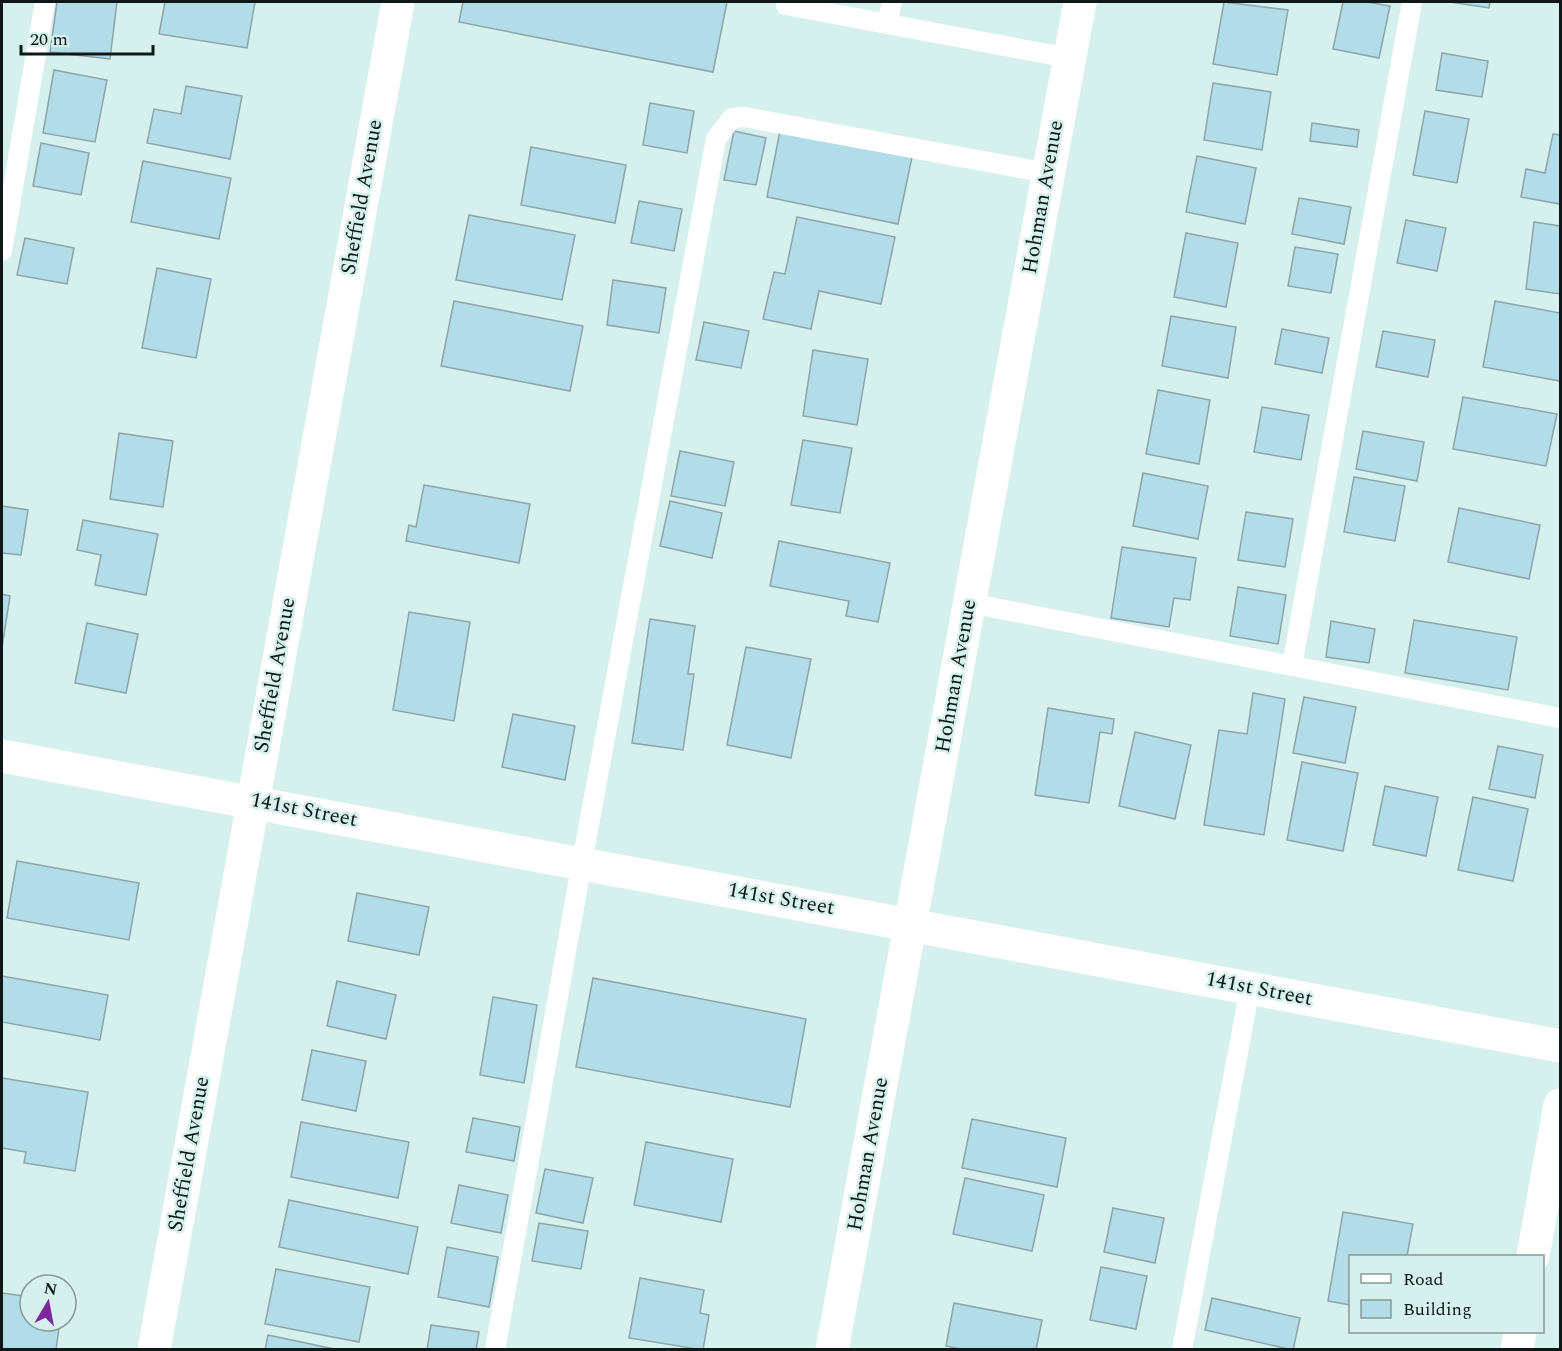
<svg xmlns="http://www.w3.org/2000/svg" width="1562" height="1351" viewBox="0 0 1562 1351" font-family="Spectral,serif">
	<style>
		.building { fill: #b2dce7; stroke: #8da4aa; stroke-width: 1.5 }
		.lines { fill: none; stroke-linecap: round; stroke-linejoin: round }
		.service { stroke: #fff; stroke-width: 20 }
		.minor { stroke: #fff; stroke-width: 33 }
		.tertiary { stroke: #fff; stroke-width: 33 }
		.secondary { stroke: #fff; stroke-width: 33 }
		.labels { text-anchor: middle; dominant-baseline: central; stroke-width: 5; stroke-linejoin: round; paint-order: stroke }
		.street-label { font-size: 21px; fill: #0f1818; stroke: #d6f0ee }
	</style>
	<rect width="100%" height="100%" fill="#d6f0ee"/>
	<g class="building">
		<path d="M57,2H117L110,59L50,52Z"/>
		<path d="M165,2H255L247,48L159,34Z"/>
		<path d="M463,2H727L713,72L459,22Z"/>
		<path d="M1224,2L1288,10L1277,75L1213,64Z"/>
		<path d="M1343,2H1367L1390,6L1379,58L1333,49Z"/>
		<path d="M1450,2H1490L1489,8Z"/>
		<path d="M1442,53L1488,61L1482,97L1436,90Z"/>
		<path d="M54,70L107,80L95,142L43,133Z"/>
		<path d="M1213,83L1271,92L1262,150L1204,140Z"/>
		<path d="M186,86L242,96L230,159L147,143L154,109L181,114Z"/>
		<path d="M650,103L694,111L687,153L643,145Z"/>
		<path d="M1425,111L1469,119L1457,183L1413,175Z"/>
		<path d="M1312,123L1359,130L1357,147L1310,141Z"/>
		<path d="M734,131L766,138L756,185L724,180Z"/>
		<path d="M780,131L912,157L898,224L767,197Z"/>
		<path d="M1553,134L1560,135V204L1521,197L1526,169L1545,173Z"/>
		<path d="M41,143L89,153L81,195L33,186Z"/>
		<path d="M531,147L626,165L615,223L521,205Z"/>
		<path d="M1197,156L1256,168L1245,224L1186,212Z"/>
		<path d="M143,161L231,178L219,239L131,222Z"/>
		<path d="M1299,198L1351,207L1344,244L1292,234Z"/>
		<path d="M639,201L682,209L674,251L631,243Z"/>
		<path d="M469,215L575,235L562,300L456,280Z"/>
		<path d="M797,217L895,237L881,304L819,291L811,329L763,319L774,272L785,274Z"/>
		<path d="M1406,220L1446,228L1437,271L1397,263Z"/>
		<path d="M1534,222L1560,226V294L1526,289Z"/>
		<path d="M1186,233L1238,243L1226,307L1174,297Z"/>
		<path d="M25,238L74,248L67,284L17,275Z"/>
		<path d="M1295,247L1338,254L1331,293L1288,286Z"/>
		<path d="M157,268L211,279L196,358L142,348Z"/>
		<path d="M613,280L666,288L659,333L607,325Z"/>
		<path d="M454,301L583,326L570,391L441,366Z"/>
		<path d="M1495,301L1560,313V381L1483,367Z"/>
		<path d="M1171,316L1236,327L1228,378L1162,366Z"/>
		<path d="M704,322L749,331L741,368L696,360Z"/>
		<path d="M1282,329L1329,338L1322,373L1275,364Z"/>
		<path d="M1383,331L1435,340L1428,377L1376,367Z"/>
		<path d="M813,350L868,359L857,425L803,416Z"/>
		<path d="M1158,390L1210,400L1199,464L1146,454Z"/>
		<path d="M1463,397L1557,414L1546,466L1453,449Z"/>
		<path d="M1262,407L1309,415L1301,460L1254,452Z"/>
		<path d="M1363,431L1424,442L1417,481L1356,469Z"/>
		<path d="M119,433L173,441L163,507L110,499Z"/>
		<path d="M803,440L852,448L840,513L791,505Z"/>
		<path d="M680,451L734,462L725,506L671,496Z"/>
		<path d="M1143,473L1208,486L1198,539L1133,526Z"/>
		<path d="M1354,477L1405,486L1395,541L1344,532Z"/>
		<path d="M424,485L530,504L519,563L406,541L409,525L416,527Z"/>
		<path d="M670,501L722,513L712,558L660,546Z"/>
		<path d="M2,506L28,510L21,555L2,553Z"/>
		<path d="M1459,508L1540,525L1529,579L1448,562Z"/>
		<path d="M1246,512L1293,519L1285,567L1238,560Z"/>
		<path d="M83,520L158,534L146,595L95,585L101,555L77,550Z"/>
		<path d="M779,541L890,563L878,622L846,616L849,601L770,586Z"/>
		<path d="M1122,547L1196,558L1190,600L1174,598L1169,627L1111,618Z"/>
		<path d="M1238,587L1286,595L1278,644L1230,636Z"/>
		<path d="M2,594L10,596L2,648Z"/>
		<path d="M409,612L470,622L454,721L393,710Z"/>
		<path d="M650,619L695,626L688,674H694L683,750L632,743Z"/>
		<path d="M1414,620L1517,637L1508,690L1405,673Z"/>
		<path d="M1331,621L1375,629L1369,663L1326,657Z"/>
		<path d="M87,623L138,634L126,693L75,683Z"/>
		<path d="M746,647L811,659L791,758L727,745Z"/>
		<path d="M1253,693L1285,699L1264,835L1204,825L1219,730L1247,734Z"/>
		<path d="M1304,697L1356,707L1345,763L1293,753Z"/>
		<path d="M1048,708L1114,719L1112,734L1100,732L1089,803L1035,795Z"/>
		<path d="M513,714L575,726L565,780L502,767Z"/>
		<path d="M1135,732L1191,745L1175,819L1119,806Z"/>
		<path d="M1498,746L1543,755L1535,798L1489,789Z"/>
		<path d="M1302,762L1358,773L1343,851L1287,840Z"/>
		<path d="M1385,786L1438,797L1426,856L1373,845Z"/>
		<path d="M1473,797L1528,809L1513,881L1458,870Z"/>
		<path d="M17,861L139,883L129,940L7,918Z"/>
		<path d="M357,893L429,907L419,955L348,941Z"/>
		<path d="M2,976L108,995L100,1040L2,1022Z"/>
		<path d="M593,978L806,1019L790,1107L576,1067Z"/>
		<path d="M337,981L396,995L386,1039L327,1026Z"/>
		<path d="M493,997L537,1005L524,1083L480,1075Z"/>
		<path d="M312,1050L366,1061L356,1111L302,1100Z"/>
		<path d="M2,1078L88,1092L75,1171L24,1163L26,1152L2,1148Z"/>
		<path d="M473,1118L520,1127L514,1161L466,1152Z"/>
		<path d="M972,1119L1066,1138L1057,1187L962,1168Z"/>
		<path d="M301,1122L409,1142L398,1198L291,1177Z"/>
		<path d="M646,1142L733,1159L721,1222L634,1205Z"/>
		<path d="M545,1169L593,1178L583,1223L536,1213Z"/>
		<path d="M965,1178L1044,1195L1032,1251L953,1234Z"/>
		<path d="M459,1185L508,1195L501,1233L451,1223Z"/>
		<path d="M289,1200L418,1227L408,1274L279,1247Z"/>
		<path d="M1113,1208L1164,1218L1155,1263L1104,1252Z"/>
		<path d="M1343,1212L1413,1224L1407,1256H1350V1305L1328,1301Z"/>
		<path d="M539,1223L588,1231L581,1269L532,1261Z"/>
		<path d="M447,1247L498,1257L489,1307L438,1297Z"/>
		<path d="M1101,1267L1147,1276L1136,1329L1090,1320Z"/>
		<path d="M276,1269L370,1287L359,1342L265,1324Z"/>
		<path d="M640,1278L704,1290L700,1313L709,1315L703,1350L629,1338Z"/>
		<path d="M2,1293L30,1297V1321H60L56,1350H2Z"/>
		<path d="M1212,1298L1300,1318L1293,1350L1205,1330Z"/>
		<path d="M954,1303L1042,1320L1036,1350H965L946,1346Z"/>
		<path d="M431,1325L479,1332L476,1350H427Z"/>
		<path d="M268,1335L339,1350H265Z"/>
	</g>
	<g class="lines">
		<g class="service">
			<path d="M786,5L1069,58"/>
			<path d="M887,24L892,2"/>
			<path d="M2,251L45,2"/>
			<path d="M969,603L1560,718"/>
			<path d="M1292,666L1412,2"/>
			<path d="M495,1350L582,862L716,139L732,118L744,117L1048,173"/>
			<path d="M1182,1350L1250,988"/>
		</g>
		<g class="minor">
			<path d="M2,756L1560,1046"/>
			<path d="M1533,1256L1560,1105"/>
			<path d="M1517,1350L1520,1332"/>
		</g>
		<path class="tertiary" d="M154,1350L398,2"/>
		<path class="secondary" d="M832,1350L1080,2"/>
	</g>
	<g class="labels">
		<g class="street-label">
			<text transform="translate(362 197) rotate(-80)">Sheffield Avenue</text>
			<text transform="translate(1043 197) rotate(-80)">Hohman Avenue</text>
			<text transform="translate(275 675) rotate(-80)">Sheffield Avenue</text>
			<text transform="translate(956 676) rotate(-80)">Hohman Avenue</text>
			<text transform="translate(304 810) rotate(11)">141st Street</text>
			<text transform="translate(781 899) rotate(10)">141st Street</text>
			<text transform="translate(1259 989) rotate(11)">141st Street</text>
			<text transform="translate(189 1154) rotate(-80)">Sheffield Avenue</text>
			<text transform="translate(868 1154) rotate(-80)">Hohman Avenue</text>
		</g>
	</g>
	<rect width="1562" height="1351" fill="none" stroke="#0f1818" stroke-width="6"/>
	<rect x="1349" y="1255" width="195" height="78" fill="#d6f0ee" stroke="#869a98" stroke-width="1.5"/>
	<rect x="1361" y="1274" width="30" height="9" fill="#ffffff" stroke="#869a98" stroke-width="1.5"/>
	<text x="1403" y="1285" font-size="18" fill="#0f1818">Road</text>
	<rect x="1361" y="1300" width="30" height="18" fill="#b2dce7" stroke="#869a98" stroke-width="1.5"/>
	<text x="1403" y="1315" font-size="18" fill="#0f1818">Building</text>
	<g transform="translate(48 1303) rotate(10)"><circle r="28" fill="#d6f0ee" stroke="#869a98" stroke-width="1.5"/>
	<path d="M0-4.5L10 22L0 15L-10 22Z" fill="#7b299a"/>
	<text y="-9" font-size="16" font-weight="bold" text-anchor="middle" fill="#0f1818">N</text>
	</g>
	<path d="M21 45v9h132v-9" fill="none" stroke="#0f1818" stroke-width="3"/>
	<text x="30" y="45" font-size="18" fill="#0f1818" stroke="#d6f0ee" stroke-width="4.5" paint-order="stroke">20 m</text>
</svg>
